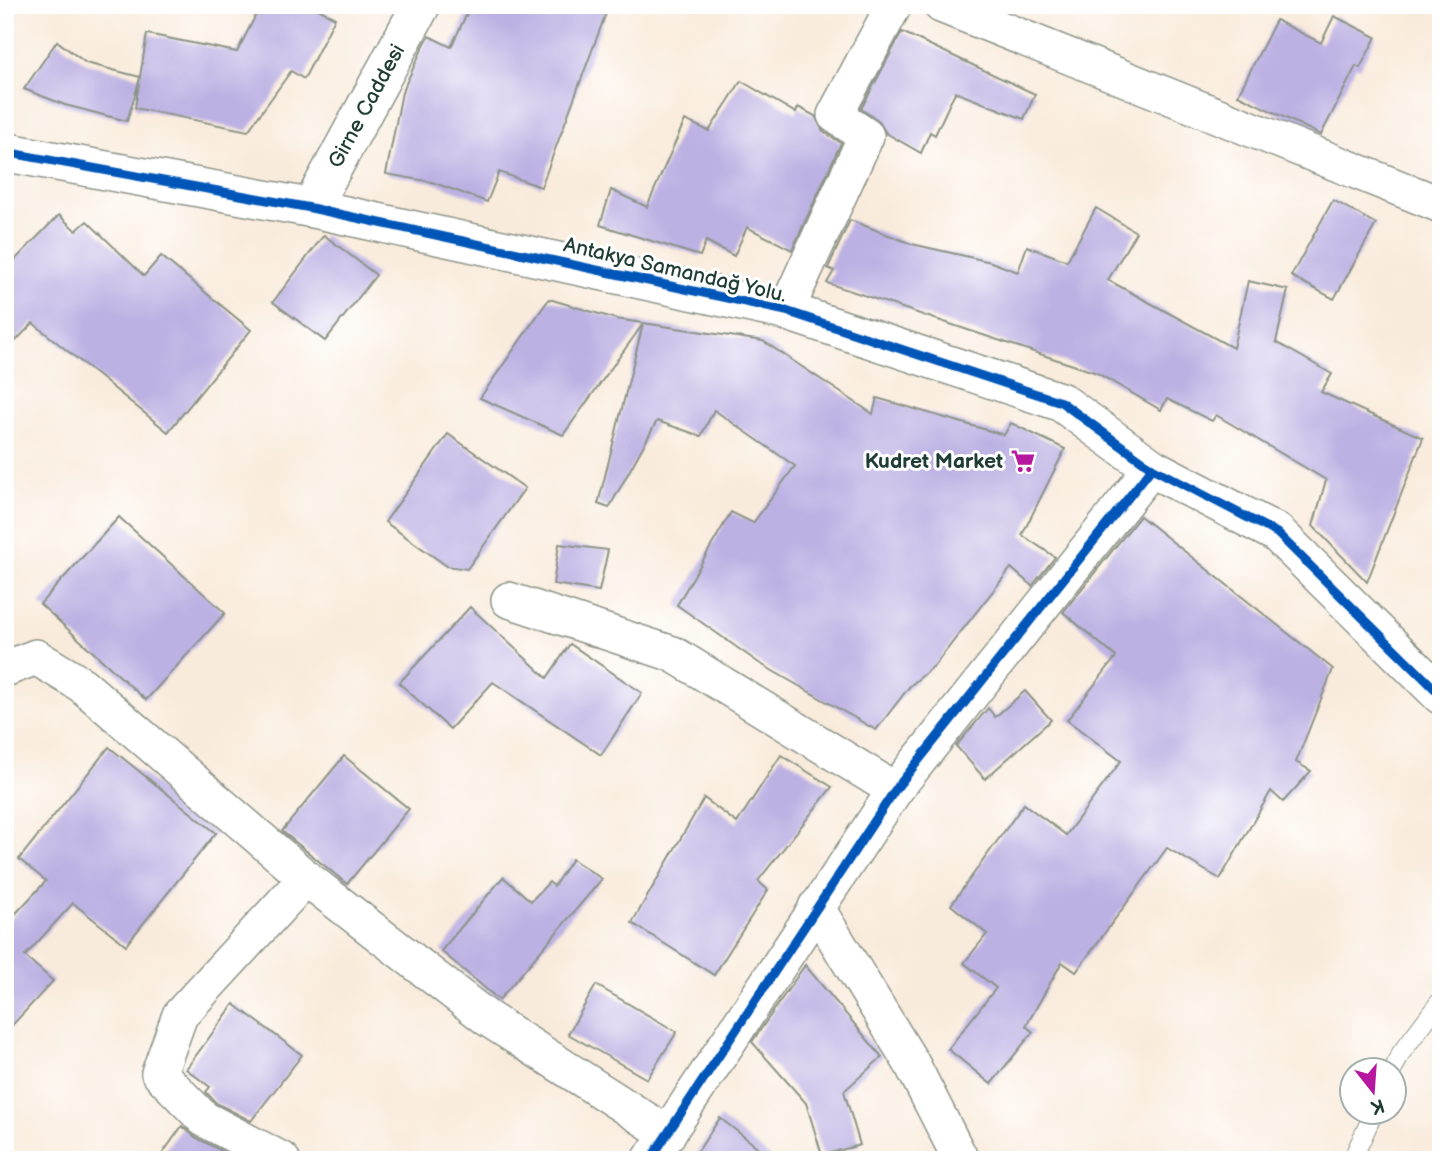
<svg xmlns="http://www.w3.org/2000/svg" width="1446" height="1165" viewBox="0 0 1446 1165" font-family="'Balsamiq Sans',sans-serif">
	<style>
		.building { fill: #bcb1e3 }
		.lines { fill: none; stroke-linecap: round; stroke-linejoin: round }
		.lane-casing { stroke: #8c9488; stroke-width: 20 }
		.street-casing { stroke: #8c9488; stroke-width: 38 }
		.secondary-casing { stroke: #8c9488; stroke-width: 41 }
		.lane { stroke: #fff; stroke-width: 18 }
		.street { stroke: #fff; stroke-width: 35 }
		.secondary { stroke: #fff; stroke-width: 38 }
		.cycleway-casing { stroke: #fff; stroke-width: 13 }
		.cycleway { stroke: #0057b8; stroke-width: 9 }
		.labels { text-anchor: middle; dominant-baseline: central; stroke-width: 6; stroke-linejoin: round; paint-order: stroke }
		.street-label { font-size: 21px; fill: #1f3d34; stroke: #fff }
		.poi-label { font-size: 21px; font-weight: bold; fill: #1f3d34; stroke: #fff; text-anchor: end }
	</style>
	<rect width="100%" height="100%" fill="#fff"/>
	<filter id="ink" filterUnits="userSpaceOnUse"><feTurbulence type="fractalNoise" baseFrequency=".0143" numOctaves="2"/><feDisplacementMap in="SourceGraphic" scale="14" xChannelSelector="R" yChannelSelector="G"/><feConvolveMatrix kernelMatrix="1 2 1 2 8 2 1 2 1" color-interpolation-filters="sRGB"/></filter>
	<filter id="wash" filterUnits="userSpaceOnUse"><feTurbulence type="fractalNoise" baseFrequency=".00686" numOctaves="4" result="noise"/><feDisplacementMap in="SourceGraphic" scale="28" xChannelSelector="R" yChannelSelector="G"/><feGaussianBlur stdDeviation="1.57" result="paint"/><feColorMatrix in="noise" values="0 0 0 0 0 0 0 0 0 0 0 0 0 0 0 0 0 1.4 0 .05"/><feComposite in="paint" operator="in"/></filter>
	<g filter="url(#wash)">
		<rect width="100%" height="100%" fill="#f9ebdb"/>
		<g id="blocks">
			<g class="building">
				<path d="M261,5H311L335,18L304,79L291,71L248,131L135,108L140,78L127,121L65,105L24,89L57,41L86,63L140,77L147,34L237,52Z"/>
				<path d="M471,5H609L541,187L499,172L487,202L432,182L386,174L402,92L423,47L429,36L451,47Z"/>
				<path d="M1334,16L1376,37L1360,68L1356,66L1321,135L1238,95L1276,20L1321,43Z"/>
				<path d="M902,32L1035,94L1024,119L955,92L935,135L930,132L921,153L886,133L878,120L861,109Z"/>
				<path d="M741,81L796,113L798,107L815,116L823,131L841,143L792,250L747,227L734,256L706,241L700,256L600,225L611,190L647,207L685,120L709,131Z"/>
				<path d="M1333,200L1376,224L1334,299L1291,276Z"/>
				<path d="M1096,208L1136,232L1108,280L1233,348L1248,281L1288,290L1276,342L1332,374L1321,392L1423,438L1367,582L1313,526L1326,480L1216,415L1212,421L1167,399L1161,410L1097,373L827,283L834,271L828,268L850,220L912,244L991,262L1018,272L1027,246L1067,261Z"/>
				<path d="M59,215L76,231L87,221L144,276L161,256L251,330L168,432L33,323L5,352V270Z"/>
				<path d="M324,235L376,275L325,341L273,302Z"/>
				<path d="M549,299L616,319L763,341L873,414L877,398L1004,435L1011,423L1065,449L1022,535L1055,557L1032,586L1011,568L934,666L910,686L876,730L759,663L677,605L731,512L753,523L795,466L714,410L701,436L657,421L609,508L598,504L643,324L563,435L480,398Z"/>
				<path d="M448,434L525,488L467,569L447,566L385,522Z"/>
				<path d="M1140,516L1333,669L1296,762L1311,771L1283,802L1271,791L1220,879L1167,848L1076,972L1062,962L1026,1026L1033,1032L991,1084L948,1049L996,988L964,963L987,934L951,905L1024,804L1066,835L1121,761L1067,720L1116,657L1063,612Z"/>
				<path d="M119,517L225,613L146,700L40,604Z"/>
				<path d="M559,544L608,550L599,591L553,584Z"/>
				<path d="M470,607L547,678L570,644L642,693L601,755L493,682L450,729L399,683Z"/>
				<path d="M1025,691L1051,720L985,779L956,746L988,708L995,717Z"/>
				<path d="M109,747L216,833L126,945L73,903L25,956L53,981L5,1033V925L46,881L19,859Z"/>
				<path d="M781,755L832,787L758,881L768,890L714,975L632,923L704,798L737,823Z"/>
				<path d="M344,756L409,809L347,884L282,831Z"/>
				<path d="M572,859L602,879L499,1000L441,951L503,877L531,901L549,882L554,886Z"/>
				<path d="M805,965L882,1057L844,1091L860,1145L822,1155L806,1103L752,1042Z"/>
				<path d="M596,985L677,1032L647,1079L568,1034Z"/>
				<path d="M234,1004L302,1055L251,1121L216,1103L206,1092L210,1087L186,1069Z"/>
				<path d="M720,1118L774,1160H692Z"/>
				<path d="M182,1126L195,1137L227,1154L222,1160H158Z"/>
			</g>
		</g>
	</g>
	<g filter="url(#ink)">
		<use href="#blocks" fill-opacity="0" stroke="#8c9488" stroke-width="2"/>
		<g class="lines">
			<g class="lane-casing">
				<g id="lane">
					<path d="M1393,1070L1401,1053L1441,1000"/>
					<path d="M1352,1160L1374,1112"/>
				</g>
			</g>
			<g class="street-casing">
				<g id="street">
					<path d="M941,5L1441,205"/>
					<path d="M786,311L866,136L835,115L894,5"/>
					<path d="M509,600L673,654L895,790"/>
					<path d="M5,669L36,657L82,685L306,878L487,1018L668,1134"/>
					<path d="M816,907L912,1064L961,1160"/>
					<path d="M282,1160L204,1119L159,1073L180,1015L306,878"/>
					<path d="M650,1160L895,790L1152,468"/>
				</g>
			</g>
			<g class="secondary-casing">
				<g id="secondary">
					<path d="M5,152L311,208L786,311L1061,402L1152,468L1277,533L1441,695"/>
					<path id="s1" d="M311,208L421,5"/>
				</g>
			</g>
			<use href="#lane" class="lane"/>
			<use href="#street" class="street"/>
			<use href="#secondary" class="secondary"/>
			<g class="cycleway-casing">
				<g id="cycleway">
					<path d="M5,152L311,208L786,311L1061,402L1152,468L1277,533L1441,695"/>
					<path d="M650,1160L895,790L1152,468"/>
				</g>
			</g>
			<use href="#cycleway" class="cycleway"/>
		</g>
	</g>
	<defs>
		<g id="supermarket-bare" transform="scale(1.89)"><path d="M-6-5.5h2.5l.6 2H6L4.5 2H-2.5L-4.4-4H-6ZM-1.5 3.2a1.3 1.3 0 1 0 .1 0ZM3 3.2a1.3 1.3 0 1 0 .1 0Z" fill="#b5179e" stroke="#fff" stroke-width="2.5" paint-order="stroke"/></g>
	</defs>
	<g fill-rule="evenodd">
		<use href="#supermarket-bare" x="1023" y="461"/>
	</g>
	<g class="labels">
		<g class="street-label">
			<text stroke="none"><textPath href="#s1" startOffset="116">Girne Caddesi</textPath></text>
			<text transform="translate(675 270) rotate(13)">Antakya Samandağ Yolu.</text>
		</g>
		<g class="poi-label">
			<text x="1003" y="461">Kudret Market</text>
		</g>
	</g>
	<rect width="1446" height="1165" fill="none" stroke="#fff" stroke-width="28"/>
	<g transform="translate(1373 1091) rotate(163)"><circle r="33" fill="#ffffff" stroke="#a5b1ae" stroke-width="2"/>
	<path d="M0-5L12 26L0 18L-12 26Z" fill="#b5179e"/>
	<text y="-10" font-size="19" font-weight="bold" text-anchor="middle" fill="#1f3d34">K</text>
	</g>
</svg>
